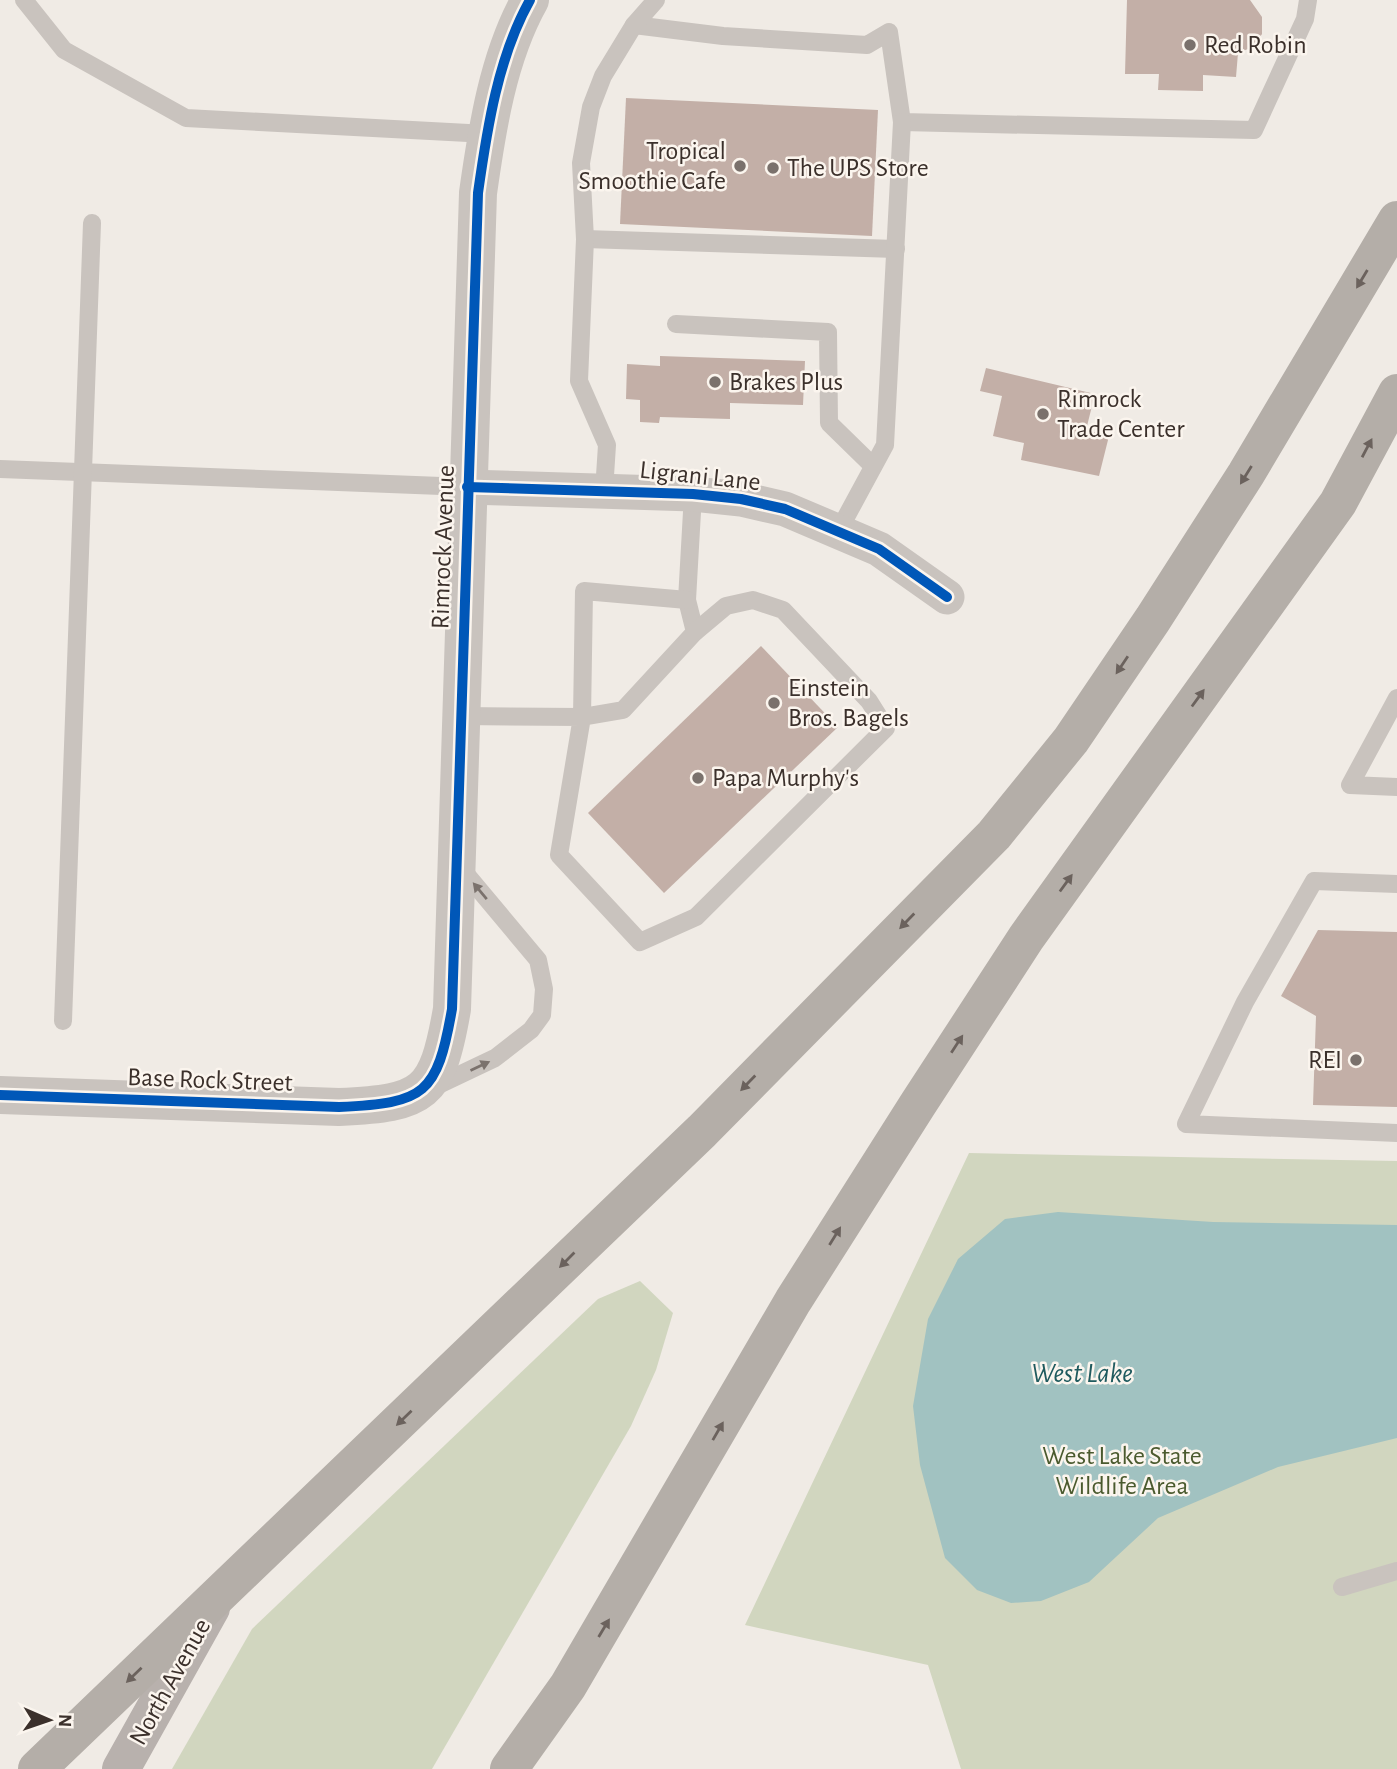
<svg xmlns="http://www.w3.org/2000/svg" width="1397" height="1769" viewBox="0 0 1397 1769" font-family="'Alegreya Sans',sans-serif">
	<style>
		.green { fill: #d1d6bf }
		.water { fill: #a1c2c1 }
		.building { fill: #c3afa7 }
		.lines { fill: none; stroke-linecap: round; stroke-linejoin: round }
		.service { stroke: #c9c3be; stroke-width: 18 }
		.minor { stroke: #c9c3be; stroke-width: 35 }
		.tertiary { stroke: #c9c3be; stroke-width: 38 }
		.primary { stroke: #b8b1ad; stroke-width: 38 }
		.trunk { stroke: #b4aea8; stroke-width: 38 }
		.cycleway-casing { stroke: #fbf5ee; stroke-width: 15 }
		.cycleway { stroke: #0057b8; stroke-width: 10 }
		.oneway { fill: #6b625d }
		.oneway2 { fill: #7b726d }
		.poi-dot { fill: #7a716c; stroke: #fbf5ee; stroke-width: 2.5 }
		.labels { text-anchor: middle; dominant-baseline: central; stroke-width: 5; stroke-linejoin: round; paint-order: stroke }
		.poi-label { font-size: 26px; fill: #3b302b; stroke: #fbf5ee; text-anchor: start }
		.street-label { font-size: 26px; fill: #3b302b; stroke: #fbf5ee }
		.park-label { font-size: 26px; fill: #4a5a2e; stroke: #fbf5ee }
		.water-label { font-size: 28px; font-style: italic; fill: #1f5a5e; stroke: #fbf5ee }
	</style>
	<rect width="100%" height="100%" fill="#f0ebe5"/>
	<g class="green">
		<path d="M969,1153L1397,1161V1769H961L928,1665L745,1625Z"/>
		<path d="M640,1281L673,1313L656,1370L631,1426L432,1769H172L252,1629L598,1299Z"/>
	</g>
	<path class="water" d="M1058,1212L1213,1222L1397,1225V1438L1278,1467L1158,1518L1089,1582L1041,1601L1011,1603L977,1590L945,1558L920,1465L913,1406L928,1319L958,1259L1005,1219Z"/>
	<g class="building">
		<path d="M1127,0H1250L1262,17V34L1253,47L1238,53L1236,77L1203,75V91L1158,90L1159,74H1125Z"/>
		<path d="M626,98L878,110L872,236L620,224Z"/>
		<path d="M660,356L805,361L803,405L730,403V419L660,417L659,423L640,422V400L626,399L627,364L660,366Z"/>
		<path d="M986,368L1095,394L1086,430L1109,436L1099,476L1021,460L1024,443L993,436L1002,396L980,391Z"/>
		<path d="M761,646L838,727L664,893L588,813Z"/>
		<path d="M1318,930L1397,932V1107L1313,1105L1316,1016L1281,996Z"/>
	</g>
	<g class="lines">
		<g class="service">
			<path d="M24,0L64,50L186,118L487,134"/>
			<path d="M634,25L723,36L867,45L889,32L902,122L1254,130L1305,19L1308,0"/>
			<path d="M585,239L896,249"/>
			<path d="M676,324L828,332L829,423L873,466"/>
			<path d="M0,469L467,487"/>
			<path d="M604,491L607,445L579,381L585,239L581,163L591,107L603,76L634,25L656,0"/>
			<path d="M693,494L687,600L695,632"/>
			<path d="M839,530L885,445L902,122"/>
			<path d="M1397,698L1350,785L1397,787"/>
			<path d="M461,716L582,717L559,855L640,942L696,917L886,728L869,701L783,610L753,600L726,606L695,632L623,710L582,717L584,591L687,600"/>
			<path d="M1397,884L1314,881L1245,1002L1186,1124L1397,1133"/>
			<path d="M63,1021L92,223"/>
			<path d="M434,1087L495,1058L531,1030L542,1015L544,989L538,960L461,868"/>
			<path d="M1342,1587L1397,1571"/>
		</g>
		<path class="minor" d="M467,487L693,494L741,499L785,509L879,549L947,597"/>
		<path class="tertiary" d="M0,1095L339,1107C425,1103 437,1095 452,1009L478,193C487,129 498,57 530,0"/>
		<path class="primary" d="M121,1769L211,1608"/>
		<g class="trunk">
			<path d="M37,1769L702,1131L994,835L1071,740L1153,619L1246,474L1397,220"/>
			<path d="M509,1769L568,1686L793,1301L918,1104L1026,938L1338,503L1397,393"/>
		</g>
		<g class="cycleway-casing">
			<g id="cycleway">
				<path d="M467,487L693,494L741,499L785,509L879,549L947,597"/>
				<path d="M0,1095L339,1107C425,1103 437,1095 452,1009L478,193C487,129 498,57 530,0"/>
			</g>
		</g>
		<use href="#cycleway" class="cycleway"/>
	</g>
	<defs><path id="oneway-solid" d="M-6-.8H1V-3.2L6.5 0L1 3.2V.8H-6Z" transform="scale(1.75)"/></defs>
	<g class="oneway">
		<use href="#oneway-solid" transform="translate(1362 279) rotate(121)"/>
		<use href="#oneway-solid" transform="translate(1367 448) rotate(-62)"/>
		<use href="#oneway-solid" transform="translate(1246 475) rotate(122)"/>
		<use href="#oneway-solid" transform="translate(1122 665) rotate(124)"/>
		<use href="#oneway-solid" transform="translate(1198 698) rotate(-54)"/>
		<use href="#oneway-solid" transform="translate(1066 883) rotate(-54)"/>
		<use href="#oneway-solid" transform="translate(907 921) rotate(134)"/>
		<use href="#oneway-solid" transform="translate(957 1044) rotate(-57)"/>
		<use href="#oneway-solid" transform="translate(748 1083) rotate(134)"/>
		<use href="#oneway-solid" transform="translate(835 1236) rotate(-58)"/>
		<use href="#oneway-solid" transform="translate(567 1260) rotate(135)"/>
		<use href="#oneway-solid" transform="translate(404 1418) rotate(136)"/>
		<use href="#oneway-solid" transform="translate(718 1431) rotate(-60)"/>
		<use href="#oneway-solid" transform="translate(604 1628) rotate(-59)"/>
		<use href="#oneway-solid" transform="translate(134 1675) rotate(136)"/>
	</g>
	<g class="oneway2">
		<use href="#oneway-solid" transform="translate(480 891) rotate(-130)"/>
		<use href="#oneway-solid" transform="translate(480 1066) rotate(-25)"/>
	</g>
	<g class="poi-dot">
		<circle cx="1190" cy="45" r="7"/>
		<circle cx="740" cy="166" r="7"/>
		<circle cx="773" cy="168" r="7"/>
		<circle cx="715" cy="382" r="7"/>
		<circle cx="1043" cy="414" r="7"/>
		<circle cx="774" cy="703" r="7"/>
		<circle cx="698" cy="778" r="7"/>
		<circle cx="1356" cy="1060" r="7"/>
	</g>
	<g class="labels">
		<g class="poi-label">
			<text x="1204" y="45">Red Robin</text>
			<text x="726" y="151" text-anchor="end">Tropical<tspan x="726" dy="30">Smoothie Cafe</tspan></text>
			<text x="787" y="168">The UPS Store</text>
			<text x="729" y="382">Brakes Plus</text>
			<text x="1057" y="399">Rimrock<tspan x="1057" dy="30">Trade Center</tspan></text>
			<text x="788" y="688">Einstein<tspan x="788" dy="30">Bros. Bagels</tspan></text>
			<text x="712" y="778">Papa Murphy's</text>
			<text x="1342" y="1060" text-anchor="end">REI</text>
		</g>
		<g class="street-label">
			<text transform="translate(700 476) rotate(6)">Ligrani Lane</text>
			<text transform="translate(443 547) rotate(-88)">Rimrock Avenue</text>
			<text transform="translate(210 1080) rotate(2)">Base Rock Street</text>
			<text transform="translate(170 1682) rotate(-61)">North Avenue</text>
		</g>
		<g class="park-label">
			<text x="1122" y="1456">West Lake State<tspan x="1122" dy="30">Wildlife Area</tspan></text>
		</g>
		<g class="water-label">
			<text x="1082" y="1374">West Lake</text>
		</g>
	</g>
	<g transform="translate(49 1720) rotate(92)" stroke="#fbf5ee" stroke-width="5" paint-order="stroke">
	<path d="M0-5L12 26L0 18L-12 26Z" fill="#3b302b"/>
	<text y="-10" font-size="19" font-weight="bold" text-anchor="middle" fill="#3b302b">N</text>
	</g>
</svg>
